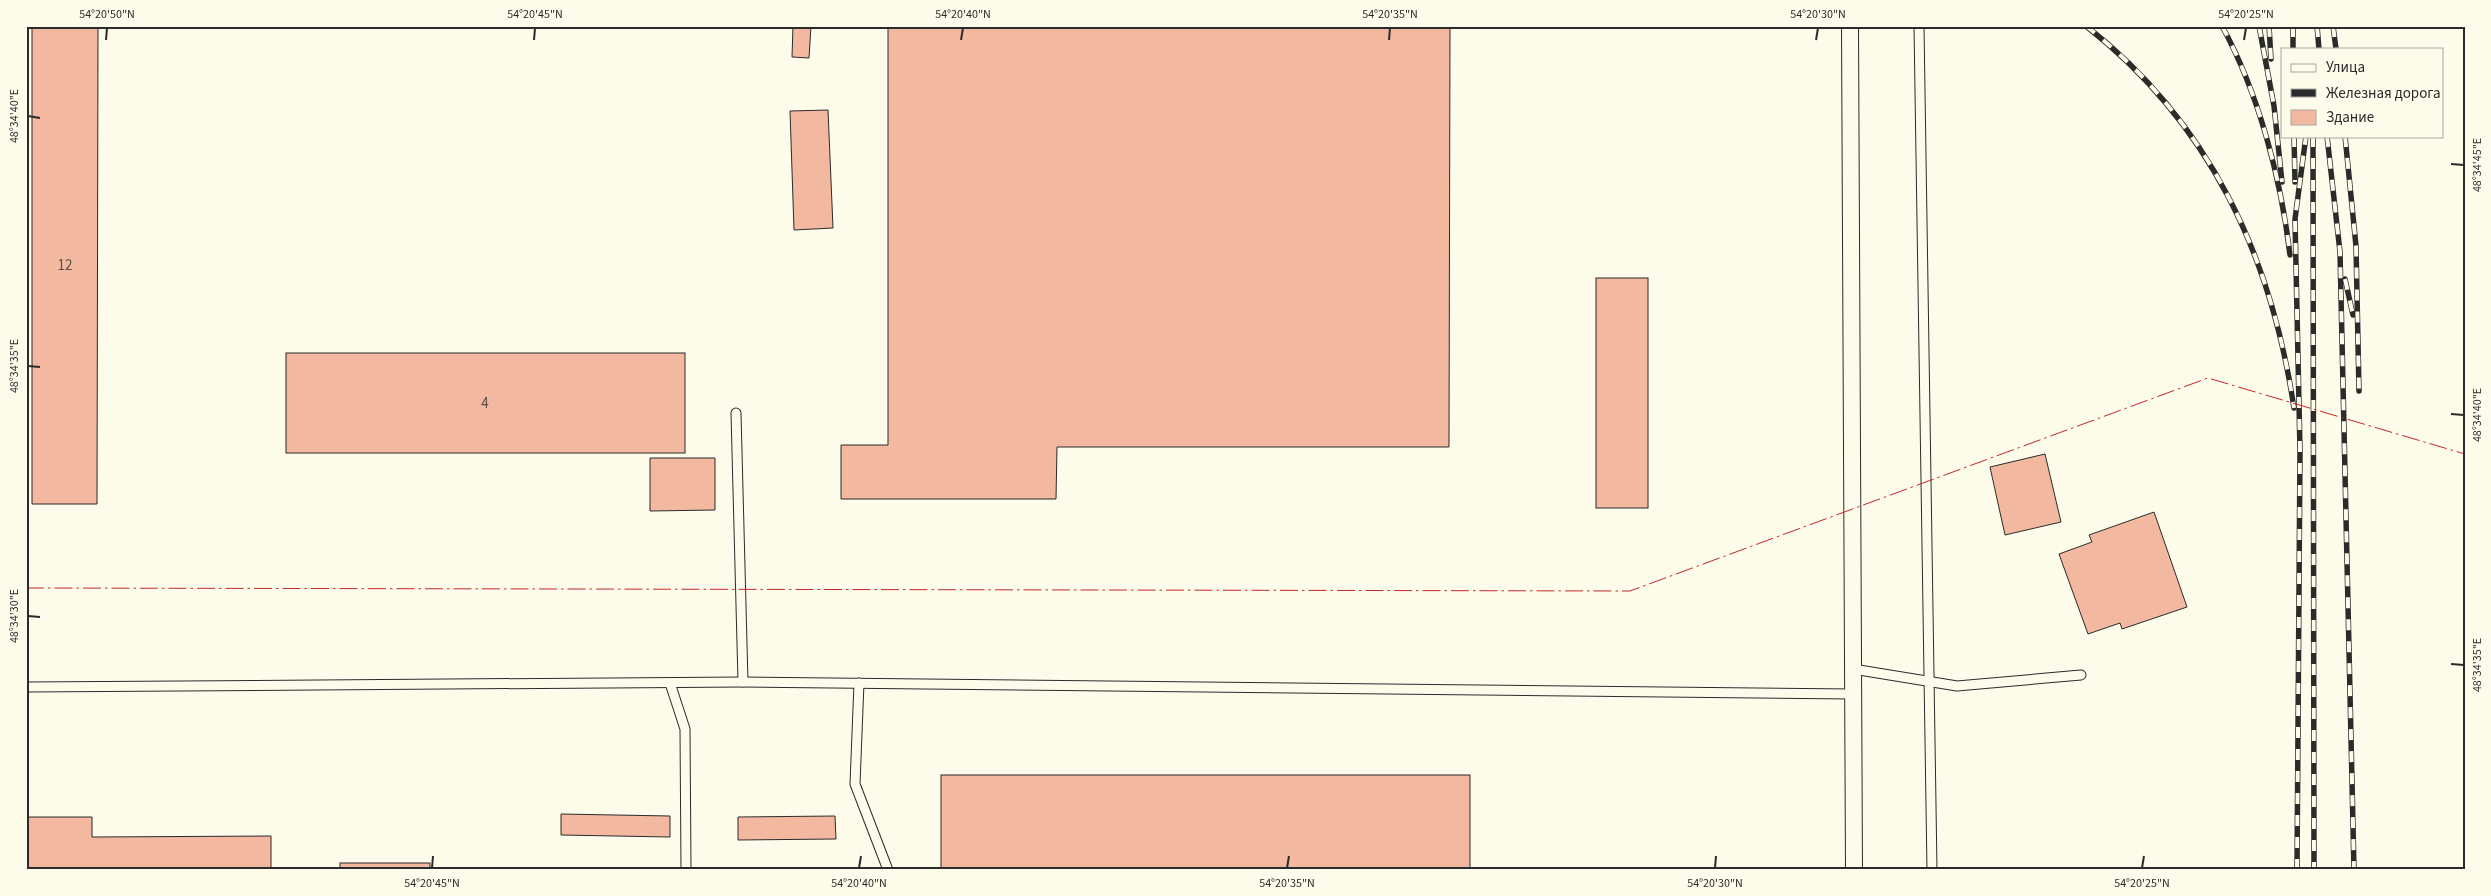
<svg xmlns="http://www.w3.org/2000/svg" width="2491" height="896" viewBox="0 0 2491 896" font-family="'Source Sans 3',sans-serif">
	<style>
		.building { fill: #f2b8a0; stroke: #2b2b2b }
		.lines { fill: none; stroke-linecap: round; stroke-linejoin: round }
		.service-casing { stroke: #2b2b2b; stroke-width: 11 }
		.minor-casing { stroke: #2b2b2b; stroke-width: 18 }
		.service { stroke: #fdfbea; stroke-width: 9 }
		.minor { stroke: #fdfbea; stroke-width: 16 }
		.rail-casing { stroke: #2b2b2b; stroke-width: 5.5 }
		.rail { stroke: #fdfbea; stroke-width: 4; stroke-dasharray: 11; stroke-linecap: butt }
		.power { stroke: #c62828; stroke-width: 1; stroke-dasharray: 18 4 2.5 4; stroke-linecap: butt }
		.ticks { fill: none; stroke: #2b2b2b; stroke-width: 2 }
		.labels { text-anchor: middle; dominant-baseline: central; stroke-width: 4; stroke-linejoin: round; paint-order: stroke }
		.number-label { font-size: 15px; fill: #5d4e48 }
		.neatline { fill: none; stroke: #2b2b2b; stroke-width: 2 }
		.ticks-label { font-size: 12px; text-anchor: middle; fill: #2b2b2b }
	</style>
	<rect width="100%" height="100%" fill="#fdfbea"/>
	<g class="building">
		<path d="M32,26H98L97,504H32Z"/>
		<path d="M793,26H811L809,58L792,57Z"/>
		<path d="M888,26H1450L1449,447H1057L1056,499H841V445H888Z"/>
		<path d="M828,110L833,228L794,230L790,111Z"/>
		<rect x="1596" y="278" width="52" height="230"/>
		<rect x="286" y="353" width="399" height="100"/>
		<path d="M2045,454L2061,522L2005,535L1990,467Z"/>
		<path d="M650,458H715V510L650,511Z"/>
		<path d="M2154,512L2187,607L2122,629L2120,623L2088,634L2059,554L2092,542L2089,535Z"/>
		<rect x="941" y="775" width="529" height="95"/>
		<path d="M561,814L670,816V837L561,835Z"/>
		<path d="M835,816L836,839L738,840V817Z"/>
		<path d="M26,817H92V837L271,836V870H26Z"/>
		<rect x="340" y="863" width="90" height="7"/>
	</g>
	<g class="lines">
		<g class="service-casing">
			<g id="service">
				<path d="M1919,26L1932,870"/>
				<path d="M736,413L743,682"/>
				<path d="M1853,669L1957,686L2081,675"/>
				<path d="M670,683L685,729L686,870"/>
				<path d="M859,683L855,784L888,870"/>
				<path d="M26,687L743,682L1853,694"/>
			</g>
		</g>
		<g class="minor-casing">
			<path id="minor" d="M1850,26L1854,870"/>
		</g>
		<use href="#service" class="service"/>
		<use href="#minor" class="minor"/>
		<g class="rail-casing">
			<g id="rail">
				<path d="M2086,26C2210,123 2271,255 2294,408"/>
				<path d="M2222,26C2259,94 2281,179 2290,255"/>
				<path d="M2259,26L2274,106L2282,182"/>
				<path d="M2269,26L2271,59"/>
				<path d="M2293,26V49"/>
				<path d="M2317,26L2319,49"/>
				<path d="M2333,26L2336,49"/>
				<path d="M2294,136L2295,182"/>
				<path d="M2313,136L2314,870"/>
				<path d="M2327,136L2340,252L2354,870"/>
				<path d="M2345,136L2356,246L2359,391"/>
				<path d="M2345,279L2353,315"/>
				<path d="M2297,870L2300,450L2295,219L2306,136"/>
			</g>
		</g>
		<use href="#rail" class="rail"/>
		<path class="power" d="M26,588L1630,591L2208,378L2465,454"/>
	</g>
	<path class="ticks" d="M106,40L107,28M534,40L535,28M961,40L963,28M1389,40L1390,28M1816,40L1818,28M2244,40L2246,28M28,116L40,118M2451,164L2464,165M28,366L40,367M2451,414L2464,415M28,616L40,617M2451,664L2464,665M432,868L433,856M859,868L861,856M1287,868L1289,856M1715,868L1716,856M2142,868L2144,856"/>
	<g class="labels">
		<g class="number-label">
			<text x="65" y="265">12</text>
			<text x="485" y="403">4</text>
		</g>
	</g>
	<rect width="2491" height="896" fill="none" stroke="#fdfbea" stroke-width="55"/>
	<rect x="2281" y="48" width="162" height="90" fill="#fdfbea" stroke="#a9a89e"/>
	<rect x="2291" y="64" width="25" height="8" fill="#fdfbea" stroke="#a9a89e"/>
	<text x="2326" y="72" font-size="15" fill="#2b2b2b">Улица</text>
	<rect x="2291" y="89" width="25" height="8" fill="#2b2b2b" stroke="#a9a89e"/>
	<text x="2326" y="98" font-size="15" fill="#2b2b2b">Железная дорога</text>
	<rect x="2291" y="110" width="25" height="15" fill="#f2b8a0" stroke="#a9a89e"/>
	<text x="2326" y="122" font-size="15" fill="#2b2b2b">Здание</text>
	<rect x="28" y="28" width="2436" height="840" class="neatline"/>
	<g class="ticks-label">
		<text x="107" y="18">54°20'50"N</text>
		<text x="535" y="18">54°20'45"N</text>
		<text x="963" y="18">54°20'40"N</text>
		<text x="1390" y="18">54°20'35"N</text>
		<text x="1818" y="18">54°20'30"N</text>
		<text x="2246" y="18">54°20'25"N</text>
		<text transform="translate(14 116) rotate(-90)" y="4">48°34'40"E</text>
		<text transform="translate(2477 165) rotate(-90)" y="4">48°34'45"E</text>
		<text transform="translate(14 366) rotate(-90)" y="4">48°34'35"E</text>
		<text transform="translate(2477 415) rotate(-90)" y="4">48°34'40"E</text>
		<text transform="translate(14 616) rotate(-90)" y="4">48°34'30"E</text>
		<text transform="translate(2477 665) rotate(-90)" y="4">48°34'35"E</text>
		<text x="432" y="887">54°20'45"N</text>
		<text x="859" y="887">54°20'40"N</text>
		<text x="1287" y="887">54°20'35"N</text>
		<text x="1715" y="887">54°20'30"N</text>
		<text x="2142" y="887">54°20'25"N</text>
	</g>
</svg>
